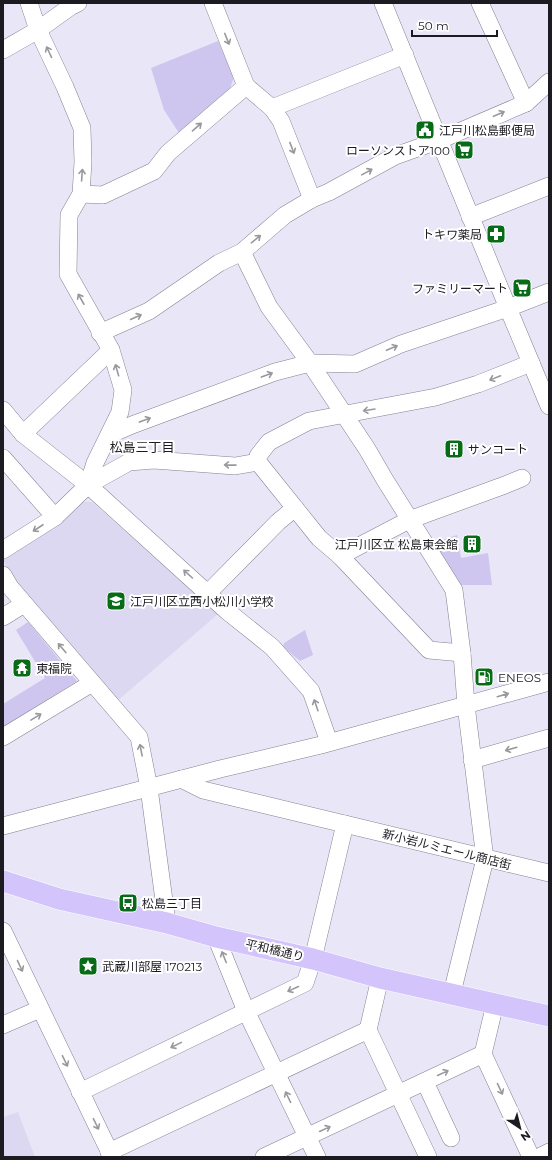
<svg xmlns="http://www.w3.org/2000/svg" width="552" height="1160" viewBox="0 0 552 1160" font-family="Montserrat,'Noto Sans JP',sans-serif">
	<style>
		.built { fill: #ddd8f1 }
		.green { fill: #cec6ef }
		.lines { fill: none; stroke-linecap: round; stroke-linejoin: round }
		.minor-casing { stroke: #848191; stroke-width: 18 }
		.major-casing { stroke: #fff; stroke-width: 22 }
		.minor { stroke: #fff; stroke-width: 17 }
		.major { stroke: #d3c5fb; stroke-width: 21 }
		.oneway { stroke: #99989c }
		.labels { text-anchor: middle; dominant-baseline: central; stroke-width: 4; stroke-linejoin: round; paint-order: stroke }
		.poi-label { font-size: 12px; fill: #1d1b22; stroke: #fff; text-anchor: start }
		.street-label { font-size: 12px; fill: #1d1b22; stroke: #fff }
		.neighbourhood-label { font-size: 13px; fill: #1d1b22; stroke: #fff }
	</style>
	<rect width="100%" height="100%" fill="#e9e6f8"/>
	<g class="built">
		<path d="M81,502H92L218,614L116,702L18,587L3,560L61,523Z"/>
		<path d="M18,1112L35,1157H3V1117Z"/>
	</g>
	<g class="green">
		<path d="M218,41L234,77L228,94L181,136L164,110L151,68Z"/>
		<path d="M457,535L461,558L488,553L492,585H458L430,544Z"/>
		<path d="M28,622L77,681L3,727V704L45,678L16,630Z"/>
		<path d="M305,630L313,655L300,661L283,647L284,643Z"/>
	</g>
	<g class="lines">
		<g class="minor-casing">
			<g id="minor">
				<path d="M29,3L38,30L65,87L82,128L83,162L81,194L69,215L68,274L111,350L123,390L120,412L95,463L88,485"/>
				<path d="M213,3L246,86L272,108L281,121L312,199"/>
				<path d="M383,3L508,308L549,406"/>
				<path d="M480,3L526,103"/>
				<path d="M3,50L38,30L70,7L78,3"/>
				<path d="M272,108L405,55"/>
				<path d="M81,194L103,195L154,171L168,153L246,86"/>
				<path d="M470,217L549,186"/>
				<path d="M242,252L269,307L310,363L367,449L385,480L454,590L462,653L466,705L485,859L452,993"/>
				<path d="M100,333L149,311L219,263L242,252L285,215L312,199L329,192L395,156L440,140L526,103L549,82"/>
				<path d="M3,410L23,434L88,485L227,611L272,647L311,691L329,742"/>
				<path d="M23,434L111,350"/>
				<path d="M109,435L132,425L275,372L310,363L355,364L401,344L508,308L549,292"/>
				<path d="M3,458L55,517"/>
				<path d="M258,462L319,538L340,556L429,650L462,653"/>
				<path d="M3,550L55,517L88,485L129,462L154,460L235,466L258,462V456L269,442L309,421L436,397L478,384L531,363"/>
				<path d="M340,556L409,520L505,485L522,478"/>
				<path d="M3,575L10,587L139,737L149,788L167,923"/>
				<path d="M208,593L278,522L295,508"/>
				<path d="M3,617L24,604"/>
				<path d="M3,737L92,683"/>
				<path d="M472,760L549,738"/>
				<path d="M181,779L203,790L549,873"/>
				<path d="M3,826L220,769L321,745L549,682"/>
				<path d="M3,931L112,1157"/>
				<path d="M216,937L246,1011L317,1157"/>
				<path d="M380,978L368,1030L428,1157"/>
				<path d="M495,1004L483,1054L531,1157"/>
				<path d="M3,1025L40,1009"/>
				<path d="M425,1082L451,1138"/>
				<path d="M80,1092L305,983L313,959L345,824"/>
				<path d="M109,1152L368,1030"/>
				<path d="M264,1157L483,1054"/>
				<path d="M539,1157L549,1152"/>
			</g>
		</g>
		<g class="major-casing">
			<path id="major" d="M3,881L59,899L167,923L216,937L313,959L380,978L549,1016"/>
		</g>
		<use href="#minor" class="minor"/>
		<use href="#major" class="major"/>
	</g>
	<defs><path id="oneway-shaft" d="M-6 0H5M1.5-3L5.5 0L1.5 3" fill="none" stroke-width="1.6" stroke-linecap="round" stroke-linejoin="round"/></defs>
	<g class="oneway">
		<use href="#oneway-shaft" transform="translate(227 39) rotate(68)"/>
		<use href="#oneway-shaft" transform="translate(49 52) rotate(-115)"/>
		<use href="#oneway-shaft" transform="translate(499 114) rotate(-23)"/>
		<use href="#oneway-shaft" transform="translate(197 127) rotate(-41)"/>
		<use href="#oneway-shaft" transform="translate(292 148) rotate(69)"/>
		<use href="#oneway-shaft" transform="translate(367 172) rotate(-29)"/>
		<use href="#oneway-shaft" transform="translate(82 175) rotate(-86)"/>
		<use href="#oneway-shaft" transform="translate(256 239) rotate(-40)"/>
		<use href="#oneway-shaft" transform="translate(81 299) rotate(-119)"/>
		<use href="#oneway-shaft" transform="translate(136 317) rotate(-24)"/>
		<use href="#oneway-shaft" transform="translate(392 348) rotate(-23)"/>
		<use href="#oneway-shaft" transform="translate(117 370) rotate(-106)"/>
		<use href="#oneway-shaft" transform="translate(267 375) rotate(-20)"/>
		<use href="#oneway-shaft" transform="translate(495 378) rotate(158)"/>
		<use href="#oneway-shaft" transform="translate(369 410) rotate(171)"/>
		<use href="#oneway-shaft" transform="translate(145 420) rotate(-20)"/>
		<use href="#oneway-shaft" transform="translate(230 465) rotate(-179)"/>
		<use href="#oneway-shaft" transform="translate(38 528) rotate(147)"/>
		<use href="#oneway-shaft" transform="translate(188 574) rotate(-138)"/>
		<use href="#oneway-shaft" transform="translate(62 648) rotate(-130)"/>
		<use href="#oneway-shaft" transform="translate(503 695) rotate(-16)"/>
		<use href="#oneway-shaft" transform="translate(316 705) rotate(-109)"/>
		<use href="#oneway-shaft" transform="translate(36 717) rotate(-31)"/>
		<use href="#oneway-shaft" transform="translate(511 749) rotate(164)"/>
		<use href="#oneway-shaft" transform="translate(141 750) rotate(-101)"/>
		<use href="#oneway-shaft" transform="translate(224 957) rotate(-112)"/>
		<use href="#oneway-shaft" transform="translate(20 966) rotate(65)"/>
		<use href="#oneway-shaft" transform="translate(293 989) rotate(155)"/>
		<use href="#oneway-shaft" transform="translate(176 1045) rotate(154)"/>
		<use href="#oneway-shaft" transform="translate(65 1061) rotate(64)"/>
		<use href="#oneway-shaft" transform="translate(443 1073) rotate(-25)"/>
		<use href="#oneway-shaft" transform="translate(500 1089) rotate(65)"/>
		<use href="#oneway-shaft" transform="translate(288 1097) rotate(-116)"/>
		<use href="#oneway-shaft" transform="translate(96 1124) rotate(64)"/>
		<use href="#oneway-shaft" transform="translate(325 1129) rotate(-25)"/>
	</g>
	<defs>
		<g id="civic-square" transform="scale(1)"><rect x="-9" y="-9" width="18" height="18" rx="4" fill="#076b17" stroke="#fff"/><path d="M-.6-6.5H3V-4.5H.6V-3L4-1V1h2V6H-6V1h2V-1L-.6-3ZM-1.2 2.5V6h2.4V2.5Z" fill="#fff"/></g>
		<g id="supermarket-square" transform="scale(1)"><rect x="-9" y="-9" width="18" height="18" rx="4" fill="#076b17" stroke="#fff"/><path d="M-6-5.5h2.5l.6 2H6L4.5 2H-2.5L-4.4-4H-6ZM-1.5 3.2a1.3 1.3 0 1 0 .1 0ZM3 3.2a1.3 1.3 0 1 0 .1 0Z" fill="#fff"/></g>
		<g id="pharmacy-square" transform="scale(1)"><rect x="-9" y="-9" width="18" height="18" rx="4" fill="#076b17" stroke="#fff"/><path d="M-2-6h4v4h4v4h-4v4h-4v-4h-4v-4h4Z" fill="#fff"/></g>
		<g id="building-square" transform="scale(1)"><rect x="-9" y="-9" width="18" height="18" rx="4" fill="#076b17" stroke="#fff"/><path d="M-4-6H4V6H1V3H-1V6H-4ZM-2.5-4.3h1.7v1.8h-1.7ZM.8-4.3h1.7v1.8H.8ZM-2.5-1h1.7V.8h-1.7ZM.8-1h1.7V.8H.8Z" fill="#fff"/></g>
		<g id="school-square" transform="scale(1)"><rect x="-9" y="-9" width="18" height="18" rx="4" fill="#076b17" stroke="#fff"/><path d="M0-5L7-2L0 1L-7-2ZM-4 1L0 2.5L4 1V4Q0 6-4 4Z" fill="#fff"/></g>
		<g id="temple-square" transform="scale(1)"><rect x="-9" y="-9" width="18" height="18" rx="4" fill="#076b17" stroke="#fff"/><path d="M0-6L5-2H3V0L6.5 2.5H4V6H1.5V3h-3V6H-4V2.5H-6.5L-3 0V-2H-5Z" fill="#fff"/></g>
		<g id="fuel-square" transform="scale(1)"><rect x="-9" y="-9" width="18" height="18" rx="4" fill="#076b17" stroke="#fff"/><path d="M-5.5-6h7V0h2V4h1.3V-2.5L3-4.5l.8-.8L6-3V5H2.5V1h-1V6h-7ZM-4.2-4.7v3.2H.2V-4.7Z" fill="#fff"/></g>
		<g id="bus-square" transform="scale(1)"><rect x="-9" y="-9" width="18" height="18" rx="4" fill="#076b17" stroke="#fff"/><path d="M-5-6H5V4H4V6H2V4H-2V6H-4V4H-5ZM-3.5-4V0h7V-4ZM-3.5 1.2v1.5H-2V1.2ZM2 1.2v1.5H3.5V1.2Z" fill="#fff"/></g>
		<g id="sight-square" transform="scale(1)"><rect x="-9" y="-9" width="18" height="18" rx="4" fill="#076b17" stroke="#fff"/><path d="M0-6L1.8-2.2L6-1.7L2.9 1.2L3.7 5.4L0 3.3L-3.7 5.4L-2.9 1.2L-6-1.7L-1.8-2.2Z" fill="#fff"/></g>
	</defs>
	<g fill-rule="evenodd">
		<use href="#civic-square" x="425" y="130"/>
		<use href="#supermarket-square" x="464" y="150"/>
		<use href="#pharmacy-square" x="496" y="234"/>
		<use href="#supermarket-square" x="522" y="288"/>
		<use href="#building-square" x="454" y="449"/>
		<use href="#building-square" x="472" y="544"/>
		<use href="#school-square" x="116" y="601"/>
		<use href="#temple-square" x="22" y="668"/>
		<use href="#fuel-square" x="484" y="677"/>
		<use href="#bus-square" x="128" y="903"/>
		<use href="#sight-square" x="88" y="966"/>
	</g>
	<g class="labels">
		<g class="poi-label">
			<text x="439" y="130">江戸川松島郵便局</text>
			<text x="450" y="150" text-anchor="end">ローソンストア100</text>
			<text x="482" y="234" text-anchor="end">トキワ薬局</text>
			<text x="508" y="288" text-anchor="end">ファミリーマート</text>
			<text x="468" y="449">サンコート</text>
			<text x="458" y="544" text-anchor="end">江戸川区立 松島東会館</text>
			<text x="130" y="601">江戸川区立西小松川小学校</text>
			<text x="36" y="668">東福院</text>
			<text x="498" y="677">ENEOS</text>
			<text x="142" y="903">松島三丁目</text>
			<text x="102" y="966">武蔵川部屋 170213</text>
		</g>
		<g class="street-label">
			<text transform="translate(447 849) rotate(14)">新小岩ルミエール商店街</text>
			<text transform="translate(275 950) rotate(13)">平和橋通り</text>
		</g>
		<g class="neighbourhood-label">
			<text x="142" y="447">松島三丁目</text>
		</g>
	</g>
	<rect width="552" height="1160" fill="none" stroke="#1d1b22" stroke-width="8"/>
	<g transform="translate(520 1128) rotate(145)" stroke="#ffffff" stroke-width="3" paint-order="stroke">
	<path d="M0-3L7 15L0 10L-7 15Z" fill="#1d1b22"/>
	<text y="-6" font-size="11" font-weight="bold" text-anchor="middle" fill="#1d1b22">N</text>
	</g>
	<path d="M412 30v6h85v-6" fill="none" stroke="#1d1b22" stroke-width="2"/>
	<text x="418" y="30" font-size="12" fill="#1d1b22" stroke="#ffffff" stroke-width="3" paint-order="stroke">50 m</text>
</svg>
